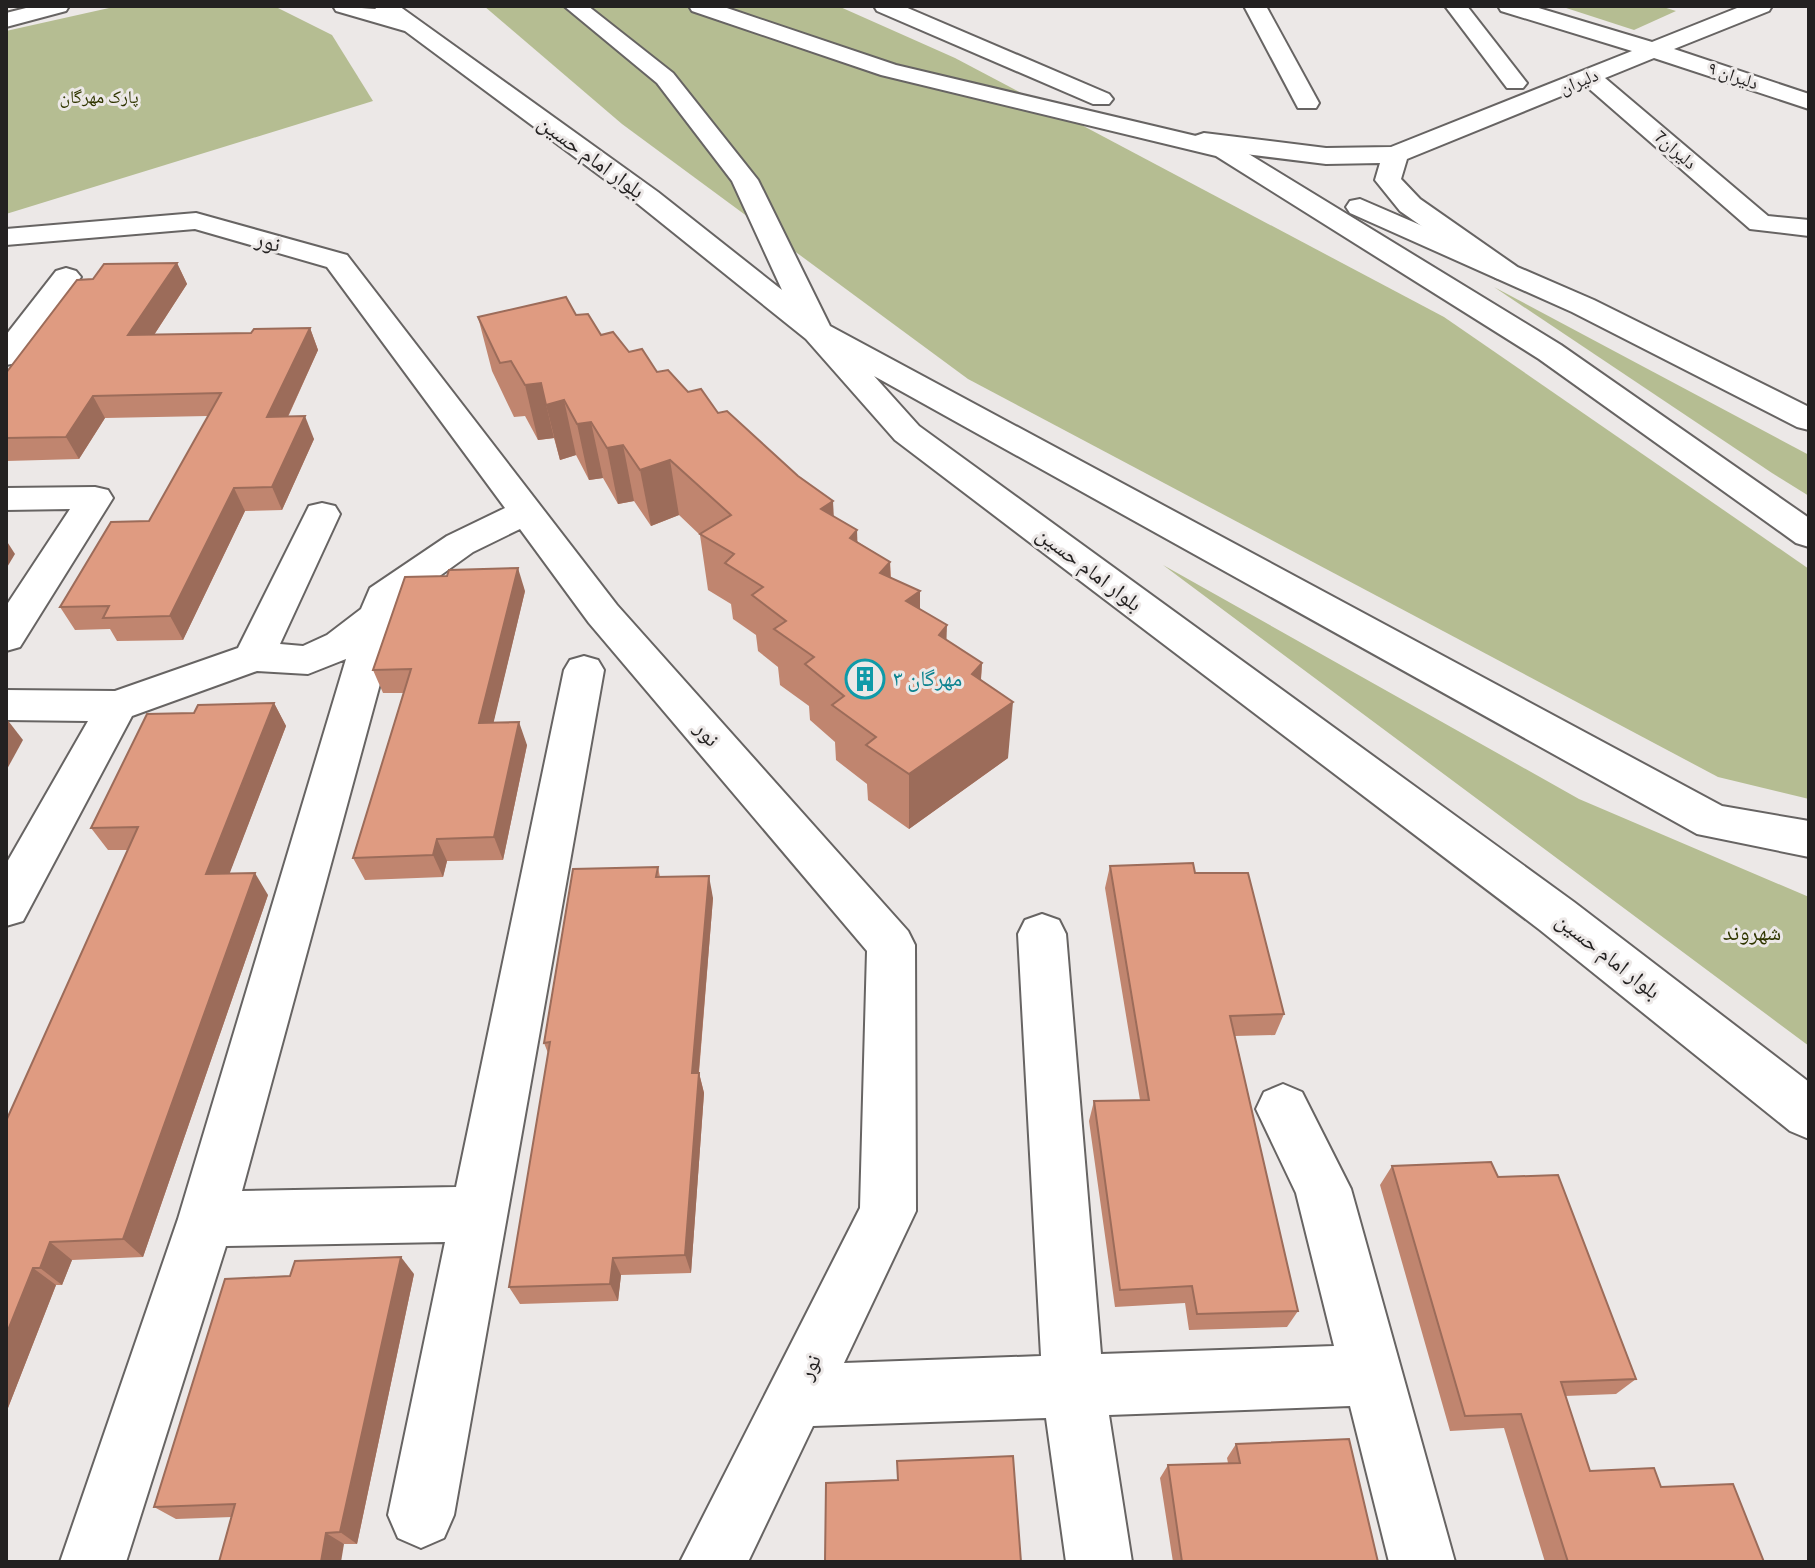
<svg xmlns="http://www.w3.org/2000/svg" width="1815" height="1568" viewBox="0 0 1815 1568" font-family="'Source Sans 3','Noto Naskh Arabic',sans-serif">
	<style>
		.green { fill: #b5bd92 }
		.lines { fill: none; stroke-linecap: round; stroke-linejoin: round }
		.minor-casing { stroke: #676463; stroke-width: 4 }
		.major-casing { stroke: #676463; stroke-width: 4 }
		.minor { fill: #fff; fill-rule: evenodd }
		.major { fill: #fff; fill-rule: evenodd }
		.wall { fill: #c0856f }
		.shaded-wall { fill: #9c6c5a }
		.building { fill: #df9b81; stroke: #9c6c5a; stroke-width: 2 }
		.labels { text-anchor: middle; dominant-baseline: central; stroke-width: 6; stroke-linejoin: round; paint-order: stroke }
		.far-street-label { font-size: 18px; fill: #232121; stroke: #ece8e7 }
		.far-park-label { font-size: 18px; fill: #303600; stroke: #ece8e7 }
		.street-label { font-size: 22px; fill: #232121; stroke: #ece8e7 }
		.culture-label { font-size: 22px; fill: #0d838f; stroke: #ece8e7; text-anchor: start }
		.park-label { font-size: 22px; fill: #303600; stroke: #ece8e7 }
	</style>
	<rect width="100%" height="100%" fill="#ece8e7"/>
	<g class="green">
		<path d="M118,6H274L332,35L373,101L6,214V31Z"/>
		<path d="M484,6H838L955,58L1444,317L1809,569V799L1718,777L968,379L622,124Z"/>
		<path d="M1560,6H1660L1676,11L1634,30Z"/>
		<path d="M1494,287L1809,455V496L1772,473Z"/>
		<path d="M1163,565L1579,799L1809,897V1046Z"/>
	</g>
	<g class="lines">
		<g class="minor-casing">
			<g id="minor">
				<path d="M1244,6H1266L1319,103L1316,108H1298Z"/>
				<path d="M1445,6H1467L1527,83L1523,88H1507Z"/>
				<path d="M1498,6H1532L1652,42L1742,6H1772L1769,11L1674,49L1809,94V109L1654,58L1605,78L1768,216L1809,220V236L1750,229L1586,86L1407,159L1401,179L1420,199L1516,266L1521,272L1516,278L1506,281L1496,278L1400,211L1375,180L1380,163L1326,164L1204,149L1195,146L1191,141L1195,136L1204,133L1326,148L1391,147L1632,51L1501,11Z"/>
				<path d="M196,213L347,255L617,605L908,931L915,945L916,1211L844,1363L1041,1356L1018,934L1025,920L1042,914L1059,920L1066,934L1101,1354L1334,1346L1296,1193L1256,1109L1264,1092L1283,1084L1302,1092L1351,1189L1455,1562H1389L1350,1406L1109,1415L1132,1562H1066L1046,1418L813,1426L748,1562H680L860,1208L867,951L589,623L520,529L473,552L402,603L242,1191L456,1187L564,670L570,660L584,656L598,660L604,670L454,1515L444,1538L421,1548L398,1538L388,1515L445,1242L226,1246L126,1562H60L178,1219L346,659L308,674L257,671L132,716L23,921L6,926V864L88,721L6,720V690L115,691L238,648L309,506L322,503L335,506L340,514L280,644L303,646L327,635L361,609L370,588L447,536L505,508L327,267L195,229L6,245V229Z"/>
				<path d="M66,268L76,271L81,277L17,363L6,365V335L56,271Z"/>
				<path d="M95,487L108,490L113,498L20,647L6,651V606L70,509L6,510V488Z"/>
			</g>
		</g>
		<g class="major-casing">
			<g id="major">
				<path d="M34,6H69L66,11L6,27V13Z"/>
				<path d="M333,6L376,9L374,6H399L658,192L782,290L732,181L657,83L564,6H588L673,73L758,180L830,326L1722,806L1809,821V857L1697,834L874,376L919,426L1574,902L1809,1082V1139L1790,1131L1540,930L895,440L806,339L638,204L405,31L336,11Z"/>
				<path d="M689,6H721L896,65L1234,145L1561,345L1809,518V547L1796,543L1539,359L1216,156L881,75L692,11Z"/>
				<path d="M874,6H903L1109,94L1113,99L1109,104H1093L877,11Z"/>
				<path d="M1360,199L1594,300L1809,407V430L1797,427L1572,312L1350,213L1346,207L1350,201Z"/>
			</g>
		</g>
		<use href="#minor" class="minor"/>
		<use href="#major" class="major"/>
	</g>
	<g class="wall">
		<path d="M177,263L187,284L154,335L251,333L310,328L318,350L288,417L314,439L282,510L245,511L183,640L117,641L110,629L75,630L60,607L149,521L208,416L105,418L79,459L6,461V373L93,279Z"/>
		<path d="M576,315L601,335L629,352L718,413L833,516L858,542L890,562L891,577L947,640L982,663L981,680L1008,758L909,829L868,800L867,784L836,760L835,742L810,720L809,706L780,685L778,667L758,651L756,635L733,619L731,604L708,590L700,535L679,515L651,526L634,501L618,504L603,478L589,480L576,455L560,460L554,438L538,440L525,416L514,417L492,371L478,317Z"/>
		<path d="M525,591L493,723L527,745L503,860L447,861L443,877L365,880L353,858L404,693H383L373,670Z"/>
		<path d="M274,703L286,726L229,874L268,895L143,1257L72,1260L62,1285H56L6,1413V1121L128,850H108L91,828Z"/>
		<path d="M1110,866L1195,873L1284,1014L1275,1035L1235,1036L1298,1311L1287,1327L1189,1330L1185,1303L1115,1307L1089,1121L1094,1101L1140,1100L1105,888Z"/>
		<path d="M658,867L660,877L713,898L699,1073L704,1093L691,1273L621,1275L618,1301L520,1304L509,1287L548,1053L544,1043Z"/>
		<path d="M1392,1166L1498,1177L1636,1379L1616,1394L1565,1396L1590,1471L1661,1487L1764,1562H1545L1504,1428L1450,1431L1380,1185Z"/>
		<path d="M414,1274L357,1544H344L232,1517L176,1519L154,1507Z"/>
		<path d="M1236,1444L1378,1562H1173L1160,1478L1168,1465L1228,1463L1227,1458Z"/>
	</g>
	<g class="shaded-wall">
		<path d="M177,263L187,284L139,358L128,335Z"/>
		<path d="M310,328L318,350L277,440L267,417Z"/>
		<path d="M541,383L554,438L538,440L525,385Z"/>
		<path d="M93,396L105,418L79,459L66,437Z"/>
		<path d="M564,400L576,455L560,460L546,405Z"/>
		<path d="M305,416L314,439L282,510L272,487Z"/>
		<path d="M591,422L603,478L589,480L577,424Z"/>
		<path d="M623,445L634,501L618,504L607,448Z"/>
		<path d="M670,460L679,515L651,526L640,470Z"/>
		<path d="M234,488L245,511L183,640L170,616Z"/>
		<path d="M833,501L836,558L821,509Z"/>
		<path d="M857,530L859,586L850,538Z"/>
		<path d="M6,540L15,554L6,569Z"/>
		<path d="M890,562L891,618L880,573Z"/>
		<path d="M518,568L525,591L488,746L479,723Z"/>
		<path d="M920,591V647L906,601Z"/>
		<path d="M947,625L945,681L939,635Z"/>
		<path d="M982,663L978,719L972,674Z"/>
		<path d="M1013,702L1008,758L909,829V774Z"/>
		<path d="M274,703L286,726L221,896L206,874Z"/>
		<path d="M6,718L23,740L6,771Z"/>
		<path d="M519,722L527,745L503,860L494,837Z"/>
		<path d="M437,839L447,861L443,877L433,855Z"/>
		<path d="M255,873L268,895L143,1257L123,1239Z"/>
		<path d="M709,876L713,898L697,1093L692,1073Z"/>
		<path d="M699,1073L704,1093L691,1273L685,1255Z"/>
		<path d="M50,1242L72,1260L62,1285L40,1268Z"/>
		<path d="M401,1257L414,1274L357,1544L340,1532Z"/>
		<path d="M613,1258L621,1275L618,1301L610,1284Z"/>
		<path d="M33,1268L56,1285L6,1413V1335Z"/>
		<path d="M326,1533L344,1544L341,1562H321Z"/>
	</g>
	<g class="building">
		<path d="M177,263L128,335L251,333L254,329L310,328L267,417L305,416L272,487L234,488L170,616L103,618L109,606L60,607L111,522L149,521L221,393L93,396L66,437L6,438V373L77,280L93,279L104,264Z"/>
		<path d="M566,297L576,315L588,314L601,335L613,332L629,352L642,349L657,372L668,370L688,392L701,389L718,413L727,411L798,476L833,501L821,509L857,530L850,538L890,562L880,573L920,591L906,601L947,625L939,635L982,663L972,674L1013,702L909,774L866,745L876,737L832,705L844,696L805,664L814,657L774,629L786,621L752,595L763,587L725,563L734,554L700,534L731,515L670,460L640,470L623,445L607,448L591,422L577,424L564,400L546,405L541,383L525,385L511,361L500,363L478,317Z"/>
		<path d="M518,568L479,723L519,722L494,837L437,839L433,855L353,858L411,669L373,670L405,577L447,576L449,570Z"/>
		<path d="M274,703L206,874L255,873L123,1239L50,1242L40,1268H33L6,1335V1121L138,827L91,828L147,714L194,713L198,705Z"/>
		<path d="M1193,863L1195,873H1248L1284,1014L1230,1016L1298,1311L1197,1314L1192,1286L1120,1290L1094,1101L1149,1100L1110,866Z"/>
		<path d="M658,867L656,877L709,876L692,1073H699L685,1255L613,1258L610,1284L509,1287L550,1042L544,1043L573,869Z"/>
		<path d="M1491,1162L1498,1177L1558,1175L1636,1379L1561,1382L1590,1471L1654,1468L1661,1487L1733,1484L1764,1562H1568L1521,1414L1465,1416L1392,1166Z"/>
		<path d="M401,1257L340,1532L326,1533L321,1562H219L235,1504L154,1507L225,1279L290,1276L295,1261Z"/>
		<path d="M1349,1439L1378,1562H1182L1168,1465L1240,1463L1236,1444Z"/>
		<path d="M1013,1456L1021,1562H825L826,1483L898,1480L897,1461Z"/>
	</g>
	<defs>
		<g id="building-ring" transform="scale(2)"><circle r="9.5" fill="#ece8e7" stroke="#0f9aa8" stroke-width="1.5"/><path d="M-4-6H4V6H1V3H-1V6H-4ZM-2.5-4.3h1.7v1.8h-1.7ZM.8-4.3h1.7v1.8H.8ZM-2.5-1h1.7V.8h-1.7ZM.8-1h1.7V.8H.8Z" fill="#0f9aa8"/></g>
	</defs>
	<g fill-rule="evenodd">
		<use href="#building-ring" x="865" y="679"/>
	</g>
	<g class="labels">
		<g class="far-street-label">
			<text transform="translate(1733 76) rotate(19)">دلیران ۹</text>
			<text transform="translate(1579 82) rotate(-22)">دلیران</text>
			<text transform="translate(1675 150) rotate(41)">دلیران7</text>
		</g>
		<g class="far-park-label">
			<text x="99" y="97">پارک مهرگان</text>
		</g>
		<g class="street-label">
			<text transform="translate(591 157) rotate(36)">بلوار امام حسین</text>
			<text transform="translate(268 242) rotate(16)">نور</text>
			<text transform="translate(1089 569) rotate(37)">بلوار امام حسین</text>
			<text transform="translate(707 734) rotate(49)">نور</text>
			<text transform="translate(1608 956) rotate(38)">بلوار امام حسین</text>
			<text transform="translate(810 1367) rotate(-64)">نور</text>
		</g>
		<g class="culture-label">
			<text x="893" y="679">مهرگان ۳</text>
		</g>
		<g class="park-label">
			<text x="1752" y="933">شهروند</text>
		</g>
	</g>
	<rect width="1815" height="1568" fill="none" stroke="#232121" stroke-width="16"/>
</svg>
